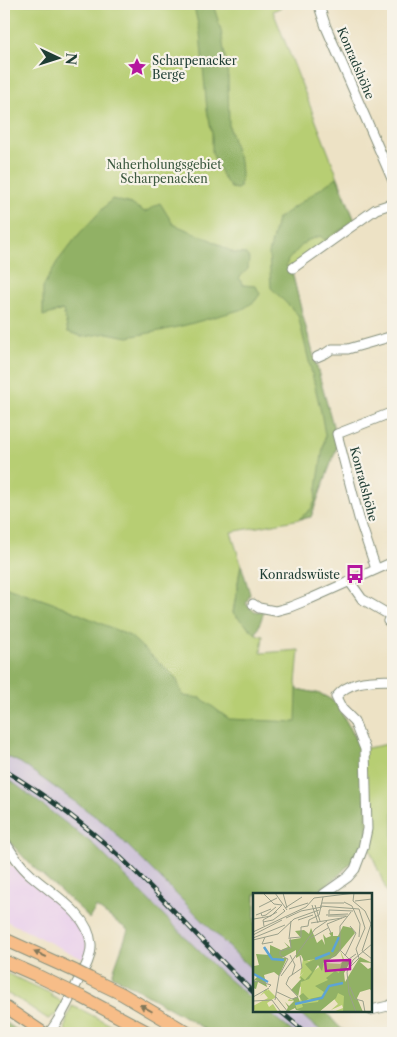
<svg xmlns="http://www.w3.org/2000/svg" width="397" height="1037" viewBox="0 0 397 1037" font-family="'Libre Caslon Text',serif">
	<style>
		.built { fill: #ead1ec }
		.industrial { fill: #cabfd6 }
		.green { fill: #b7ce73; stroke: #6b8654 }
		.forest { fill: #91b165; stroke: #58774c }
		.lines { fill: none; stroke-linecap: round; stroke-linejoin: round }
		.minor-casing { stroke: #86907c; stroke-width: 11 }
		.major-casing { stroke: #86907c; stroke-width: 13 }
		.highway-casing { stroke: #86907c; stroke-width: 14 }
		.minor { stroke: #fff; stroke-width: 9 }
		.major { stroke: #f7bd88; stroke-width: 11 }
		.highway { stroke: #f7bd88; stroke-width: 12 }
		.rail-casing { stroke: #1f3d34; stroke-width: 4.5 }
		.rail { stroke: #f7f3e8; stroke-width: 2.5; stroke-dasharray: 8; stroke-linecap: butt }
		.highway-bridge-casing { stroke: #86907c; stroke-width: 14; stroke-linecap: butt }
		.highway-bridge { stroke: #f7bd88; stroke-width: 12 }
		.oneway { fill: #80775a }
		.labels { text-anchor: middle; dominant-baseline: central; stroke-width: 4.5; stroke-linejoin: round; paint-order: stroke }
		.poi-label { font-size: 12px; fill: #1f3d34; stroke: #f7f3e8; text-anchor: start }
		.street-label { font-size: 12px; fill: #1f3d34; stroke: #f7f3e8 }
		.park-label { font-size: 12px; fill: #3d5a41; stroke: #f7f3e8 }
		.inset-river { fill: none; stroke: #5ea4d4; stroke-width: 2.5 }
		.inset-road { fill: none; stroke: #9ba08b; stroke-width: 1 }
		.view { fill: #b5179e; fill-opacity: 0.15; stroke: #b5179e; stroke-width: 2.5 }
		.inset-edge { fill: none; stroke: #1f3d34; stroke-width: 2.5 }
	</style>
	<rect width="100%" height="100%" fill="#f7f3e8"/>
	<filter id="ink" filterUnits="userSpaceOnUse"><feTurbulence type="fractalNoise" baseFrequency=".02" numOctaves="2"/><feDisplacementMap in="SourceGraphic" scale="10" xChannelSelector="R" yChannelSelector="G"/><feConvolveMatrix kernelMatrix="1 2 1 2 8 2 1 2 1" color-interpolation-filters="sRGB"/></filter>
	<filter id="wash" filterUnits="userSpaceOnUse"><feTurbulence type="fractalNoise" baseFrequency=".0096" numOctaves="4" result="noise"/><feDisplacementMap in="SourceGraphic" scale="20" xChannelSelector="R" yChannelSelector="G"/><feGaussianBlur stdDeviation="1.12" result="paint"/><feColorMatrix in="noise" values="0 0 0 0 0 0 0 0 0 0 0 0 0 0 0 0 0 1.4 0 .05"/><feComposite in="paint" operator="in"/></filter>
	<g filter="url(#wash)">
		<rect width="100%" height="100%" fill="#ede2c5"/>
		<path class="built" d="M4,862L21,870V875L43,891L75,922L84,935L87,946V952L85,960L4,920Z"/>
		<g class="industrial">
			<path d="M4,755L21,763L106,824L233,951L254,971V1001L220,972L93,844L11,781L4,778Z"/>
			<path d="M267,1011H297L312,1024L325,1033H294Z"/>
		</g>
		<g class="green">
			<path d="M4,4H288L273,11L355,221L291,269L303,317L338,444L311,517L231,532L241,564L233,613L256,634L263,636L261,653L299,650L296,683L297,689L321,694L335,702L362,749L393,743V907L368,845L338,876L315,894H255L254,971L233,951L106,824L21,763L4,755Z"/>
			<path d="M4,972L52,994L51,996L65,1003L57,1014L48,1019L21,1001L4,992Z"/>
			<path d="M72,1006L84,1011L126,1033H66C64,1024 68,1015 72,1006Z"/>
		</g>
		<g class="forest">
			<path d="M191,4H213L221,30L228,77L229,125L234,145L240,161L241,175L240,187L237,189L231,188L223,177L212,153V133L207,110L200,33L195,11Z"/>
			<path d="M337,177L355,221L325,240L320,236L306,241L288,260L286,266L291,268L303,317L338,444L311,517L299,519L311,509L315,501L325,435L321,412L298,315L271,288L269,254L277,219Z"/>
			<path d="M112,199L131,204L145,212L160,203L173,224L209,239L234,253L246,254L249,258L248,269L239,278L243,285L256,286L260,294L255,301L243,309L186,325L160,331L128,337L107,333L84,337L68,332L63,310L43,316V287L57,262L79,234Z"/>
			<path d="M241,564L250,594L246,604L254,611L264,612L256,634L233,613Z"/>
			<path d="M4,586L61,606L130,636L176,678L183,696L201,698L229,719L296,722L297,689L321,694L335,702L362,749L368,845L338,876L315,894H255L254,971L233,951L106,824L21,763L4,755Z"/>
			<path d="M4,778L11,781L93,844L220,972L254,1001L255,1011H267L294,1033H211L180,1014L112,975L128,930L96,907L89,919L85,913L32,866L4,836Z"/>
			<path d="M297,1011H325L340,1028L349,1033H325L312,1024Z"/>
			<path d="M4,1021L21,1033H4Z"/>
		</g>
	</g>
	<g filter="url(#ink)">
		<g class="lines">
			<g class="minor-casing">
				<g id="minor">
					<path d="M320,9L326,27L393,181"/>
					<path d="M293,268L376,209L388,205L393,204"/>
					<path d="M317,357L326,353L332,349H348L393,336"/>
					<path d="M376,569L359,518L337,434L393,412"/>
					<path d="M350,582L362,599L393,617"/>
					<path d="M253,604L259,608L275,611L290,607L310,599L393,562"/>
					<path d="M391,615L388,621L393,625"/>
					<path d="M4,840C12,853 20,866 32,876C52,894 89,914 91,944C92,957 83,972 77,983C69,1001 61,1018 49,1033"/>
					<path d="M324,894L348,877L355,869L363,848L367,829L365,749L354,721L342,709L336,697C350,679 373,681 393,680"/>
					<path d="M371,1010L388,1006L393,1003"/>
				</g>
			</g>
			<g class="major-casing">
				<path id="major" d="M4,1006L44,1033"/>
			</g>
			<g class="highway-casing">
				<g id="highway">
					<path d="M4,939L75,971"/>
					<path d="M4,961L36,975L67,990"/>
					<path d="M89,978L122,994L188,1033"/>
					<path d="M82,997L149,1033"/>
				</g>
			</g>
			<use href="#minor" class="minor"/>
			<use href="#major" class="major"/>
			<use href="#highway" class="highway"/>
			<g class="rail-casing">
				<g id="rail">
					<path d="M4,770C45,795 83,823 119,856C166,900 208,949 255,994"/>
					<path d="M280,1011L306,1033"/>
				</g>
			</g>
			<use href="#rail" class="rail"/>
			<g class="highway-bridge-casing">
				<g id="highway-bridge">
					<path d="M75,971L89,978"/>
					<path d="M67,990L82,997"/>
				</g>
			</g>
			<use href="#highway-bridge" class="highway-bridge"/>
		</g>
		<defs><path id="oneway-solid" d="M-6-.8H1V-3.2L6.5 0L1 3.2V.8H-6Z" transform="scale(1.25)"/></defs>
		<g class="oneway">
			<use href="#oneway-solid" transform="translate(40 954) rotate(-156)"/>
			<use href="#oneway-solid" transform="translate(146 1008) rotate(-150)"/>
		</g>
	</g>
	<defs>
		<g id="sight-bare" transform="scale(1.5)"><path d="M0-6L1.8-2.2L6-1.7L2.9 1.2L3.7 5.4L0 3.3L-3.7 5.4L-2.9 1.2L-6-1.7L-1.8-2.2Z" fill="#b5179e" stroke="#f7f3e8" stroke-width="2.5" paint-order="stroke"/></g>
		<g id="bus-bare" transform="scale(1.5)"><path d="M-5-6H5V4H4V6H2V4H-2V6H-4V4H-5ZM-3.5-4V0h7V-4ZM-3.5 1.2v1.5H-2V1.2ZM2 1.2v1.5H3.5V1.2Z" fill="#b5179e" stroke="#f7f3e8" stroke-width="2.5" paint-order="stroke"/></g>
	</defs>
	<g fill-rule="evenodd">
		<use href="#sight-bare" x="137" y="67"/>
		<use href="#bus-bare" x="355" y="574"/>
	</g>
	<g class="labels">
		<g class="poi-label">
			<text x="152" y="60">Scharpenacker<tspan x="152" dy="14">Berge</tspan></text>
			<text x="340" y="574" text-anchor="end">Konradswüste</text>
		</g>
		<g class="street-label">
			<text transform="translate(356 63) rotate(67)">Konradshöhe</text>
			<text transform="translate(364 484) rotate(75)">Konradshöhe</text>
		</g>
		<g class="park-label">
			<text x="164" y="164">Naherholungsgebiet<tspan x="164" dy="14">Scharpenacken</tspan></text>
		</g>
	</g>
	<g transform="translate(253 893)">
		<rect width="119" height="119" fill="#ede2c5"/>
		<path d="M86,43L87,44L68,63L59,79L72,70L87,71L90,68L87,57L92,68L98,67L89,83L103,119H80L90,115L89,112L78,117L85,111L81,106L66,119L44,117L42,108H35L36,106L47,110L48,94L45,93L50,87L46,85L51,79L47,83L50,66L56,68ZM14,95L23,104L14,110L16,114L20,111L25,119H2L0,113L15,105L11,100L7,103L13,96L15,98Z" fill="#b7ce73"/>
		<path d="M90,33L99,35L102,40L83,63L71,69L69,78L65,72L56,86L48,89L45,104L48,111L42,110L44,116L50,114L49,111L65,109L66,106H55L50,110L46,103L50,100L56,106L70,103L71,99L62,93L75,87L73,85L82,78L86,80L89,69L98,67L91,80L92,89L107,64L119,70L107,69L115,76L119,74V99L117,96L107,99L104,105L110,119H90L91,103L85,100L83,105L66,119H54L43,117L42,115L36,118L33,119L35,114L32,109L36,113L41,108L39,106L45,103L38,97L48,86L47,83L52,87L59,79L52,71L62,66L51,68L48,62L43,65V57L29,65H34L26,83L21,79L11,82L14,94L5,89L3,96L0,95V89L5,87L0,88L5,83L0,82V69L1,73L6,72L3,61L17,62V52L28,57L35,54L31,49L38,55L36,47L48,45L42,38L51,37L56,41L58,35L64,50L69,46L72,52L70,41L73,45L78,43L76,40L80,39V43H85Z" fill="#91b165"/>
		<path class="inset-river" d="M11,54L19,66L31,67M79,59L86,44M62,66L77,60M1,81L15,89M42,111L69,105L76,93L90,90"/>
		<path class="inset-road" d="M10,0L21,11L29,12M22,0L34,17M30,0L34,15M101,0L100,8L112,18L118,31L109,58L119,66M102,8L119,6M91,9L99,13L107,31L106,44M69,10H91M59,12L65,30M62,12L67,28M67,13L106,16L112,35L103,56L106,65L98,73M6,14L24,5M32,15L49,4M36,16L55,10M8,20L9,23L13,22L23,14M76,21V17L100,18M3,22L18,16M73,22L95,21M75,23H93M33,25L48,18L69,14M1,26L18,23L29,12M45,27L60,22M10,29L20,27L32,18L30,16M58,30L89,25M11,33L10,27L24,19M87,33L98,19M0,39L53,14L61,5L102,0M78,40L74,31L94,23M0,42L29,27M12,44L9,51L20,49M0,45L32,32M58,45L75,35M36,46L38,28M0,47L25,41L41,26L66,17M87,57L96,66L103,61M37,62L42,72L39,82M92,63L103,40L97,33M72,70L87,57V33M28,83L62,36L74,28M0,89L5,88L18,92L16,94M97,94L102,106L110,108L112,119M24,99L39,106L45,104M0,104L16,95M23,104L35,119M45,104L33,91L36,84L49,75L47,63M22,107L26,83L35,66L27,62V58L38,55L37,45L48,44V34L55,33L56,27L66,22L70,4M0,108L19,107L28,119M103,119L96,100L94,79L100,67L119,51"/>
		<path class="view" d="M97,67V76L73,78L72,68Z"/>
		<rect width="119" height="119" class="inset-edge"/>
	</g>
	<rect width="397" height="1037" fill="none" stroke="#f7f3e8" stroke-width="20"/>
	<g transform="translate(58 58) rotate(94)" stroke="#f7f3e8" stroke-width="4" paint-order="stroke">
	<path d="M0-4L9 19L0 12L-9 19Z" fill="#1f3d34"/>
	<text y="-8" font-size="14" font-weight="bold" text-anchor="middle" fill="#1f3d34">N</text>
	</g>
</svg>
